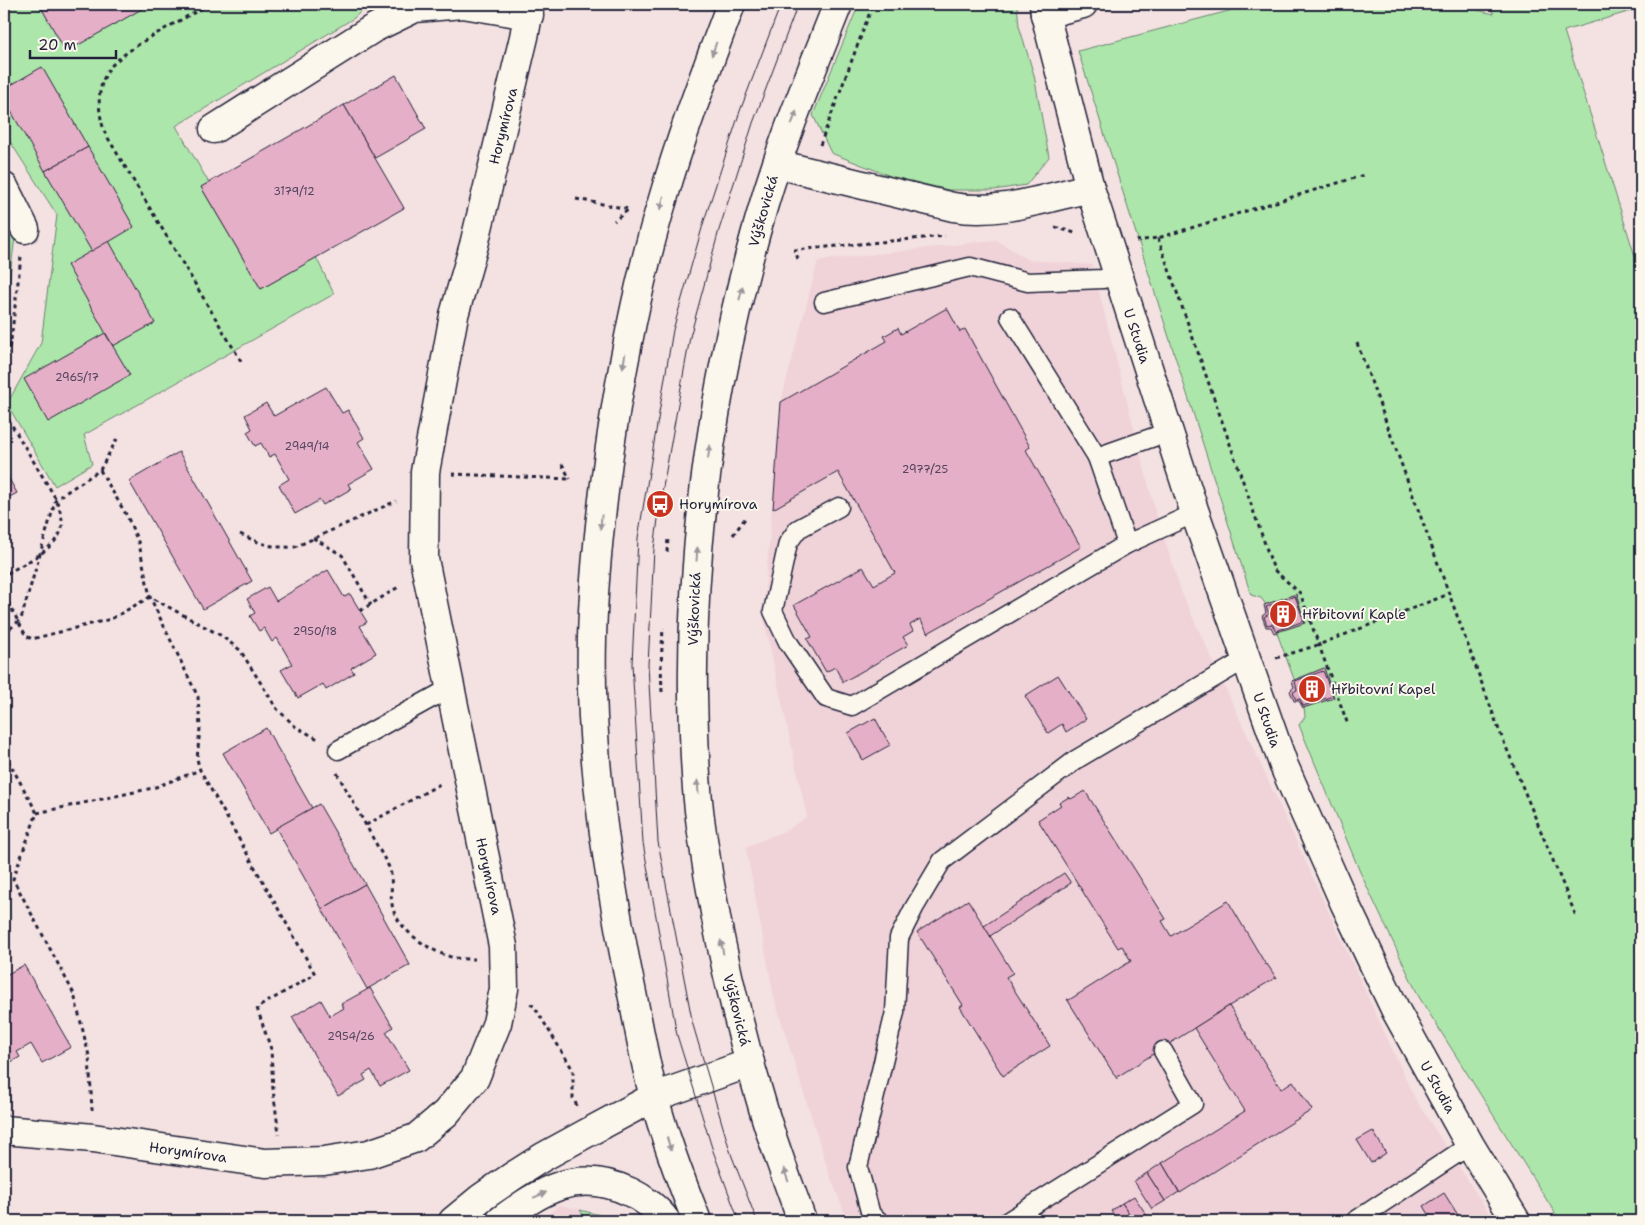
<svg xmlns="http://www.w3.org/2000/svg" width="1645" height="1225" viewBox="0 0 1645 1225" font-family="'Shantell Sans',sans-serif">
	<style>
		.built { fill: #f0d2d9 }
		.green { fill: #ade6aa; stroke: #688472 }
		.building { fill: #e5afc7; stroke: #22223b }
		.lines { fill: none; stroke-linecap: round; stroke-linejoin: round }
		.service-casing { stroke: #22223b; stroke-width: 21 }
		.minor-casing { stroke: #22223b; stroke-width: 31 }
		.tertiary-casing { stroke: #22223b; stroke-width: 31 }
		.path { stroke: #22223b; stroke-width: 3; stroke-dasharray: 4 4; stroke-linecap: butt }
		.service { stroke: #fbf7ec; stroke-width: 18 }
		.minor { stroke: #fbf7ec; stroke-width: 28 }
		.tertiary { stroke: #fbf7ec; stroke-width: 28 }
		.tram { stroke: #22223b; stroke-width: 1 }
		.oneway { fill: #99979c }
		.labels { text-anchor: middle; dominant-baseline: central; stroke-width: 4; stroke-linejoin: round; paint-order: stroke }
		.number-label { font-size: 11px; fill: #53455e }
		.street-label { font-size: 14px; fill: #22223b; stroke: #fbf7ec }
		.poi-label { font-size: 14px; fill: #22223b; stroke: #fbf7ec; text-anchor: start }
	</style>
	<rect width="100%" height="100%" fill="#f4e1e1"/>
	<filter id="ink" filterUnits="userSpaceOnUse"><feTurbulence type="fractalNoise" baseFrequency=".02" numOctaves="2"/><feDisplacementMap in="SourceGraphic" scale="10" xChannelSelector="R" yChannelSelector="G"/><feConvolveMatrix kernelMatrix="1 2 1 2 8 2 1 2 1" color-interpolation-filters="sRGB"/></filter>
	<g filter="url(#ink)">
		<g class="built">
			<path d="M996,240L1028,260L1092,265L1155,511L1182,594L1415,1099L1494,1221H848L829,1173L774,997L746,847L787,830L807,817L763,615L781,402L818,261Z"/>
			<path d="M560,1205L580,1210L587,1221H539Z"/>
		</g>
		<g class="green">
			<path d="M4,4H369L354,18L176,126L209,183L201,187L261,289L316,257L334,294L84,435L92,464L55,486L7,404L41,343L57,215L4,132Z"/>
			<path d="M859,4H1017L1019,26L1034,75L1049,157L1026,185L994,190H949L893,177L831,153L813,115Z"/>
			<path d="M1255,4H1452L1494,14L1488,4H1641V8L1564,31L1641,275V1221H1560L1419,997L1360,872L1299,725L1305,717L1304,706L1267,606L1261,598L1251,595L1078,51Z"/>
			<path d="M4,214L15,237L4,322Z"/>
			<path d="M580,1210L623,1221H587Z"/>
		</g>
		<g class="building">
			<path d="M52,4H146L147,6L66,52L42,9Z"/>
			<path d="M42,67L88,147L45,171L4,99V89Z"/>
			<path d="M396,75L426,129L375,158L344,105Z"/>
			<path d="M344,105L404,208L261,289L201,187Z"/>
			<path d="M88,147L134,227L92,252L45,171Z"/>
			<path d="M109,241L155,323L113,346L67,265Z"/>
			<path d="M947,308L960,332L965,329L1030,447L1026,450L1081,547L928,633L920,619L910,625L913,631L903,637L908,645L843,682L835,667L826,672L807,639L812,637L794,605L863,567L874,585L895,573L838,472L773,509L781,402L887,341L884,336L898,328L901,334Z"/>
			<path d="M105,333L130,375L48,422L24,379Z"/>
			<path d="M326,387L342,413L348,410L364,438L358,442L374,469L348,484L351,489L323,505L320,500L295,514L279,485L289,479L275,454L269,457L261,443L255,446L247,432L252,429L245,415L266,403L274,416Z"/>
			<path d="M179,452L252,581L203,609L129,481Z"/>
			<path d="M4,470L17,493L4,500Z"/>
			<path d="M328,570L344,597L350,594L367,622L360,626L376,653L351,668L354,673L326,690L323,684L298,698L281,670L292,664L277,638L272,642L264,628L259,631L250,616L255,613L247,599L268,587L276,601Z"/>
			<path d="M1296,594L1305,623L1274,633L1271,627H1266L1262,616L1266,613L1264,605Z"/>
			<path d="M1295,596L1304,621L1276,631L1272,624L1267,625L1264,617L1269,614L1266,607Z"/>
			<path d="M1324,668L1334,698L1303,708L1299,701H1294L1290,691L1294,687L1292,681Z"/>
			<path d="M1323,671L1333,696L1303,706L1300,699L1296,700L1293,692L1297,690L1295,681Z"/>
			<path d="M1058,675L1086,719L1066,732L1062,724L1048,733L1025,696Z"/>
			<path d="M875,718L890,745L863,760L848,733Z"/>
			<path d="M266,728L312,808L269,833L223,753Z"/>
			<path d="M1085,791L1166,919L1162,921L1171,936L1228,901L1266,965L1267,964L1277,979L1275,978L1229,1006L1117,1077V1079L1067,999L1069,1000L1131,961L1122,946L1118,948L1038,820L1061,805L1059,803L1069,797L1071,799Z"/>
			<path d="M319,804L365,884L322,909L276,828Z"/>
			<path d="M1064,873L1071,883L990,936L984,926Z"/>
			<path d="M365,884L410,965L367,989L322,909Z"/>
			<path d="M968,900L1013,973L1006,977L1050,1046L1003,1076L960,1007L963,1005L917,932Z"/>
			<path d="M24,965L71,1047L42,1063L31,1044L17,1052L20,1057L4,1066V976Z"/>
			<path d="M370,988L393,1027L386,1032L409,1070L380,1086L371,1070L363,1075L366,1080L338,1096L292,1017L321,1000L330,1016L344,1008L341,1004Z"/>
			<path d="M1229,1006L1281,1089L1293,1081L1312,1110L1180,1193L1162,1163L1245,1111L1194,1028Z"/>
			<path d="M1373,1131L1386,1153L1371,1163L1357,1140Z"/>
			<path d="M1162,1163L1179,1192L1165,1201L1147,1173Z"/>
			<path d="M1147,1173L1165,1201L1152,1209L1134,1181Z"/>
			<path d="M1444,1193L1458,1215L1448,1221H1433L1424,1206Z"/>
			<path d="M1134,1196L1148,1217L1141,1221H1134L1122,1203Z"/>
			<path d="M1122,1203L1134,1221H1118L1111,1211Z"/>
		</g>
		<g class="lines">
			<g class="service-casing">
				<g id="service">
					<path d="M824,302L970,267L1028,282L1103,279L1117,274"/>
					<path d="M1010,317L1097,457L1168,432"/>
					<path d="M1097,457L1127,544"/>
					<path d="M839,507L798,529L788,543L773,611L788,642L826,698L852,706L1127,544L1195,513"/>
					<path d="M338,750L450,688"/>
					<path d="M879,1221L871,1215L858,1167L895,1012L899,938L914,908L942,861L1077,759L1246,659"/>
					<path d="M1008,1221L1193,1104L1163,1051"/>
					<path d="M1355,1221L1470,1145"/>
				</g>
			</g>
			<g class="minor-casing">
				<g id="minor">
					<path d="M1044,4L1045,14L1090,188L1195,513L1284,766L1345,904L1396,1011L1470,1145L1516,1221"/>
					<path d="M1045,14L1083,4"/>
					<path d="M214,129L374,28L415,8L463,4L529,15"/>
					<path d="M777,164L953,207C999,215 1045,198 1090,188"/>
					<path d="M4,187L25,229"/>
					<path d="M4,1130L93,1138L265,1163L324,1161L369,1154L416,1138L446,1113L475,1078L497,1023L504,989L503,946L424,559L425,472L454,315L474,245L524,37L530,4"/>
					<path d="M453,1221L481,1198L513,1176L543,1157L585,1134L654,1097L750,1063"/>
				</g>
			</g>
			<g class="tertiary-casing">
				<g id="tertiary">
					<path d="M500,1221C542,1190 577,1167 630,1192C643,1198 658,1209 666,1221"/>
					<path d="M697,1221C681,1181 665,1139 654,1097C643,1056 637,1015 628,974C606,863 589,751 592,638C594,561 604,483 616,407C628,337 642,267 663,199C682,133 707,68 731,4"/>
					<path d="M802,1221C789,1184 774,1147 763,1108C735,1016 714,922 701,826C695,783 694,738 693,694C691,529 717,363 764,204C784,136 812,70 838,4"/>
				</g>
			</g>
			<g class="path">
				<path d="M209,4C185,19 119,50 107,72C96,91 98,113 105,133L241,361"/>
				<path d="M820,145L873,4"/>
				<path d="M576,199L629,209L614,221"/>
				<path d="M1055,227L1075,233"/>
				<path d="M1158,238L1274,570L1300,593L1348,725"/>
				<path d="M1136,241L1158,238L1364,175"/>
				<path d="M798,259L795,250L945,236"/>
				<path d="M1357,343L1499,730L1576,916"/>
				<path d="M4,363L11,340L21,257"/>
				<path d="M4,412L56,499C59,508 63,517 62,526C60,548 21,565 4,575"/>
				<path d="M562,464L570,479"/>
				<path d="M100,470L127,516L139,544L150,597L198,697L200,728L197,759L200,770L315,974L257,1008L271,1049L273,1090L279,1134"/>
				<path d="M452,474L570,479"/>
				<path d="M240,534C261,544 271,548 295,547L396,501"/>
				<path d="M733,535L746,517"/>
				<path d="M313,538L342,555L371,605"/>
				<path d="M667,552L668,538"/>
				<path d="M4,595L26,636L32,639L111,619L150,597L220,635L240,650L277,709L296,727L318,739"/>
				<path d="M360,611L400,586"/>
				<path d="M4,634L21,619L56,499L100,470L117,439"/>
				<path d="M1276,658L1318,645L1449,594"/>
				<path d="M662,692L661,666L663,628"/>
				<path d="M4,753L37,813L13,879L74,994L89,1056L92,1110"/>
				<path d="M337,773L390,869C393,884 390,891 392,904C395,929 432,953 455,958C461,959 468,959 475,959"/>
				<path d="M37,813L153,788L200,770"/>
				<path d="M366,825L442,783"/>
				<path d="M530,1004L534,1006L573,1070V1098L577,1106"/>
			</g>
			<use href="#service" class="service"/>
			<use href="#minor" class="minor"/>
			<use href="#tertiary" class="tertiary"/>
			<g class="tram">
				<path d="M739,1221L713,1151L677,1035L643,843L632,664L638,538L673,330L704,221L740,111L781,4"/>
				<path d="M757,1221L731,1154L693,1025L658,842L648,665L654,549L660,504L690,337L719,230L753,123L798,4"/>
			</g>
		</g>
		<defs><path id="oneway-solid" d="M-6-.8H1V-3.2L6.5 0L1 3.2V.8H-6Z" transform="scale(1.25)"/></defs>
		<g class="oneway">
			<use href="#oneway-solid" transform="translate(714 49) rotate(110)"/>
			<use href="#oneway-solid" transform="translate(794 118) rotate(-70)"/>
			<use href="#oneway-solid" transform="translate(662 203) rotate(106)"/>
			<use href="#oneway-solid" transform="translate(741 293) rotate(-77)"/>
			<use href="#oneway-solid" transform="translate(624 361) rotate(100)"/>
			<use href="#oneway-solid" transform="translate(709 452) rotate(-81)"/>
			<use href="#oneway-solid" transform="translate(601 522) rotate(95)"/>
			<use href="#oneway-solid" transform="translate(697 554) rotate(-86)"/>
			<use href="#oneway-solid" transform="translate(698 787) rotate(-94)"/>
			<use href="#oneway-solid" transform="translate(722 947) rotate(-101)"/>
			<use href="#oneway-solid" transform="translate(669 1144) rotate(72)"/>
			<use href="#oneway-solid" transform="translate(786 1175) rotate(-110)"/>
			<use href="#oneway-solid" transform="translate(540 1195) rotate(-23)"/>
		</g>
	</g>
	<defs>
		<g id="bus-disc" transform="scale(1.4375)"><circle r="9.5" fill="#c8321e" stroke="#fbf7ec"/><path d="M-5-6H5V4H4V6H2V4H-2V6H-4V4H-5ZM-3.5-4V0h7V-4ZM-3.5 1.2v1.5H-2V1.2ZM2 1.2v1.5H3.5V1.2Z" fill="#fff"/></g>
		<g id="building-disc" transform="scale(1.4375)"><circle r="9.5" fill="#c8321e" stroke="#fbf7ec"/><path d="M-4-6H4V6H1V3H-1V6H-4ZM-2.5-4.3h1.7v1.8h-1.7ZM.8-4.3h1.7v1.8H.8ZM-2.5-1h1.7V.8h-1.7ZM.8-1h1.7V.8H.8Z" fill="#fff"/></g>
	</defs>
	<g fill-rule="evenodd">
		<use href="#bus-disc" x="660" y="504"/>
		<use href="#building-disc" x="1283" y="614"/>
		<use href="#building-disc" x="1312" y="689"/>
	</g>
	<g class="labels">
		<g class="number-label">
			<text x="294" y="191">3179/12</text>
			<text x="77" y="377">2965/17</text>
			<text x="307" y="446">2949/14</text>
			<text x="925" y="469">2977/25</text>
			<text x="315" y="631">2950/18</text>
			<text x="351" y="1036">2954/26</text>
		</g>
		<g class="street-label">
			<text transform="translate(503 126) rotate(-76)">Horymírova</text>
			<text transform="translate(763 211) rotate(-74)">Výškovická</text>
			<text transform="translate(1137 336) rotate(72)">U Studia</text>
			<text transform="translate(694 609) rotate(-88)">Výškovická</text>
			<text transform="translate(1267 720) rotate(71)">U Studia</text>
			<text transform="translate(489 876) rotate(78)">Horymírova</text>
			<text transform="translate(737 1010) rotate(76)">Výškovická</text>
			<text transform="translate(1438 1087) rotate(61)">U Studia</text>
			<text transform="translate(188 1152) rotate(8)">Horymírova</text>
		</g>
		<g class="poi-label">
			<text x="679" y="504">Horymírova</text>
			<text x="1302" y="614">Hřbitovní Kaple</text>
			<text x="1331" y="689">Hřbitovní Kapel</text>
		</g>
	</g>
	<rect width="1645" height="1225" fill="none" stroke="#fbf7ec" stroke-width="20"/>
	<rect x="10" y="10" width="1625" height="1205" fill="none" stroke="#22223b" stroke-width="2" filter="url(#ink)"/>
	<path d="M30 50v8h86v-8" fill="none" stroke="#22223b" stroke-width="2.5"/>
	<text x="38" y="50" font-size="15" fill="#22223b" stroke="#fbf7ec" stroke-width="4" paint-order="stroke">20 m</text>
</svg>
